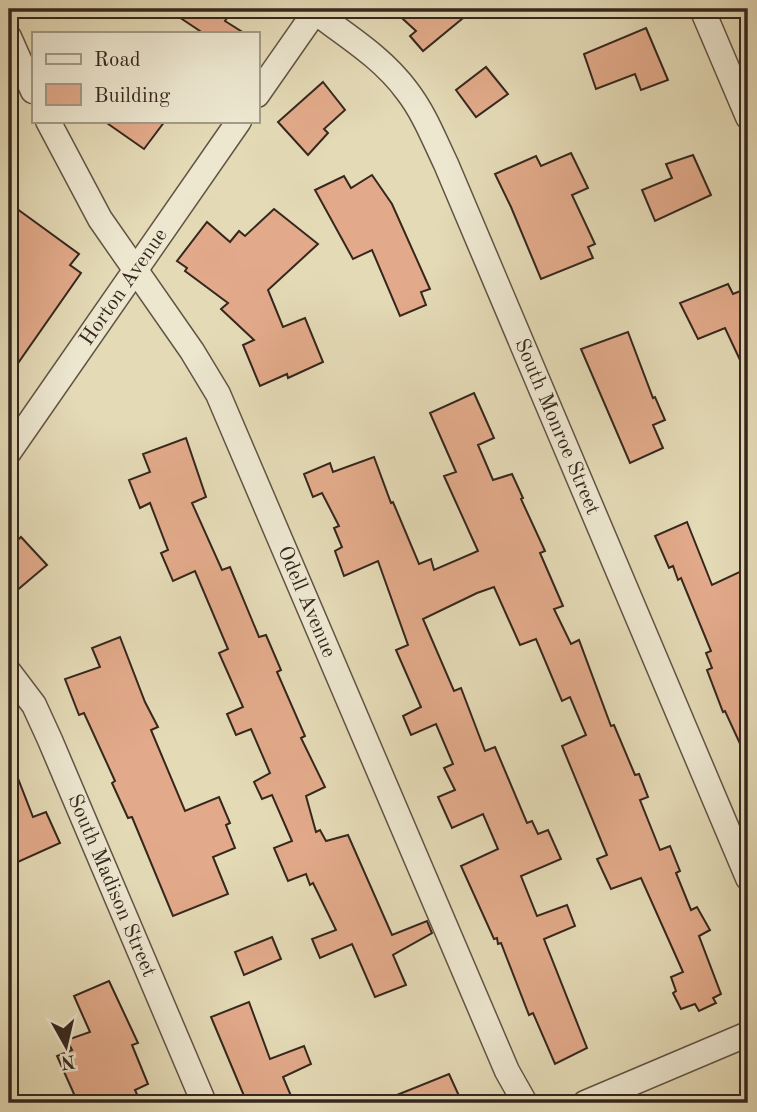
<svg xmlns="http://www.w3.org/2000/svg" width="757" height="1112" viewBox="0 0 757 1112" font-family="'Old Standard TT',serif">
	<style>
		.building { fill: #e2aa8a; stroke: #35271e; stroke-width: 2 }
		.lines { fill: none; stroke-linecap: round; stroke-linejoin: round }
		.street-casing { stroke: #615444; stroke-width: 27 }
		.street { stroke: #ede7d0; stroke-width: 24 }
		.labels { text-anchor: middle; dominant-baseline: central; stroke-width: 5; stroke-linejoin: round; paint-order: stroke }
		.street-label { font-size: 21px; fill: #35271e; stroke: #ede7d0 }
	</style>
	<rect width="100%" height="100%" fill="#e4dab6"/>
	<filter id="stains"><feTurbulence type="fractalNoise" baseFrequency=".00286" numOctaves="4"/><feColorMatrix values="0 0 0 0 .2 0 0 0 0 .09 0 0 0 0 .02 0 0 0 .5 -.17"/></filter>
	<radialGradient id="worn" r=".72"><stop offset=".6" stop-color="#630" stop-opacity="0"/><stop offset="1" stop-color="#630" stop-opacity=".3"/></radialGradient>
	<g class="building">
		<path d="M167,9H233L225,21L244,33H203Z"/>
		<path d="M416,9H474L423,51L410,36L416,31L403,19Z"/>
		<path d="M646,28L668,80L641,90L635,74L596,89L584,54Z"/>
		<path d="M486,67L508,94L476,117L456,90Z"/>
		<path d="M323,82L345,110L324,129L328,133L308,155L278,122Z"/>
		<path d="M104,121H165L144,149Z"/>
		<path d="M571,153L588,188L572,195L595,244L588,247L593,258L541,279L511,207L495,174L536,156L541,166Z"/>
		<path d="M693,155L711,195L655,221L642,190L672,178L666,164Z"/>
		<path d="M372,175L392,204L430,289L421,292L426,305L400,316L372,250L353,259L315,190L344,176L351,188Z"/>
		<path d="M9,203L79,254L70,265L81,273L9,376Z"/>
		<path d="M274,209L318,244L268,290L283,327L305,318L323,362L288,378L287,374L260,386L243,345L254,340L221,309L228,303L185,271L187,268L177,261L207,222L230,242L239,231L245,236Z"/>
		<path d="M728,284L733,294L748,288V377L725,328L698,339L680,303Z"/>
		<path d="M628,332L653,398L655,397L665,420L653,425L663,448L630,463L581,349Z"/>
		<path d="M474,393L494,438L478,445L493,480L512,474L523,498L521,499L545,551L540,553L563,606L554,609L571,644L579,640L611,726L614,725L635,775L639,774L648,797L640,800L660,850L670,846L680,871L676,873L691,910L697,907L710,930L699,936L721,994L713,998L716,1003L699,1011L695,1004L681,1009L673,993L676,991L671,977L683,972L641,878L611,889L597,859L607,855L562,746L586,735L570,697L562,701L536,639L520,645L494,587L477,593L423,619L454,691L461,688L485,751L495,747L527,823L532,821L538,834L548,830L561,859L521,876L537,916L567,905L575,926L544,939L587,1048L555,1064L533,1013L529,1015L501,943L498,944L497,938L494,939L461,866L498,849L483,814L452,828L438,797L455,790L444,768L453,764L436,724L411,735L403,716L421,707L396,650L408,645L378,561L344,576L335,551L342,547L334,528L339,526L322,493L313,497L304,474L330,463L333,472L374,457L391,503L393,502L419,564L431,559L434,570L478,551L444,476L456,472L430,413Z"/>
		<path d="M186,438L206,497L192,503L222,570L230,567L259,637L266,635L281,670L277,672L305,736L301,738L325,787L306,796L316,832L320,830L326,841L348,835L392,935L427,921L432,933L393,955L406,985L375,997L352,944L320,958L312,939L336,930L313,883L310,885L306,874L288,881L274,848L292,841L272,795L262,799L254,782L270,773L251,729L236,735L227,714L243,707L219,653L228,649L195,571L173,581L161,553L168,550L150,503L140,508L129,480L150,472L143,454Z"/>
		<path d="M687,522L712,585L748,568V761L725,711L723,712L707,670L712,668L706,653L711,651L681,578L678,580L673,566L669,568L655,536Z"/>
		<path d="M21,537L47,565L9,597V548Z"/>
		<path d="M120,637L145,702L158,727L151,730L185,811L219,797L230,823L226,825L235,848L213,857L228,894L173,916L132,817L128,818L112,783L115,781L84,713L79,715L65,679L100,667L92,648Z"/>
		<path d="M10,758L33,817L46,812L60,843L9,866Z"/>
		<path d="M272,937L281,959L244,975L235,952Z"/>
		<path d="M109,981L138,1043L132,1045L148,1084L135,1090L141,1103H78L57,1056L72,1050L67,1040L90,1032L74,996Z"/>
		<path d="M249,1002L270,1059L304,1046L311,1064L283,1077L294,1103H247L211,1017Z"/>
		<path d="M449,1074L460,1098L448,1103H377Z"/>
	</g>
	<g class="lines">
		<g class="street-casing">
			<g id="street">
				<path d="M702,9L748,117"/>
				<path id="s1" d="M315,12C347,36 383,58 407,91C424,113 434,139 446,164L748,878"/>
				<path d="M9,37L33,91"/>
				<path d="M257,95L317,9"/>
				<path id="s2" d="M48,121L100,219L192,351L218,394L507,1071L525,1103"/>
				<path id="s3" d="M9,452L239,121"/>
				<path id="s4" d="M9,672L34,705L50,740L204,1103"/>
				<path d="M585,1103L748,1034"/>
			</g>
		</g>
		<use href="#street" class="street"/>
	</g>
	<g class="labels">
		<g class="street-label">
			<text stroke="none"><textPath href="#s3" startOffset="201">Horton Avenue</textPath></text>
			<text stroke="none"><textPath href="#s1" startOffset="490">South Monroe Street</textPath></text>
			<text stroke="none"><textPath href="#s2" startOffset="548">Odell Avenue</textPath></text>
			<text stroke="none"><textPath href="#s4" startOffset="238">South Madison Street</textPath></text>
		</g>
	</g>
	<rect width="757" height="1112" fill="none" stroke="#e4dab6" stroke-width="35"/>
	<rect x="10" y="10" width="736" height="1091" fill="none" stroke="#35271e" stroke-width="3.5"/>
	<rect x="18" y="18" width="722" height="1077" fill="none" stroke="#35271e" stroke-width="2"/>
	<rect x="32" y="32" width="228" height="91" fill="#ede7d0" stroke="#a39a89" stroke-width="2"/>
	<rect x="46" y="54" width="35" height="10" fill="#ede7d0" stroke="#a39a89" stroke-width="2"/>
	<text x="94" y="66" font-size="21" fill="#35271e">Road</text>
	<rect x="46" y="84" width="35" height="21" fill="#e2aa8a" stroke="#a39a89" stroke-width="2"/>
	<text x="94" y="102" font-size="21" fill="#35271e">Building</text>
	<g transform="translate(66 1046) rotate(172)" stroke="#ede7d0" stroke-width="5" paint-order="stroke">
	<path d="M0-5L12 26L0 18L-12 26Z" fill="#35271e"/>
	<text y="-10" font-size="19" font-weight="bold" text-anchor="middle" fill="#35271e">N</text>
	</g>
	<rect width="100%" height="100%" filter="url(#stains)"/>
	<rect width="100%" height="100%" fill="url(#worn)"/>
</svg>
